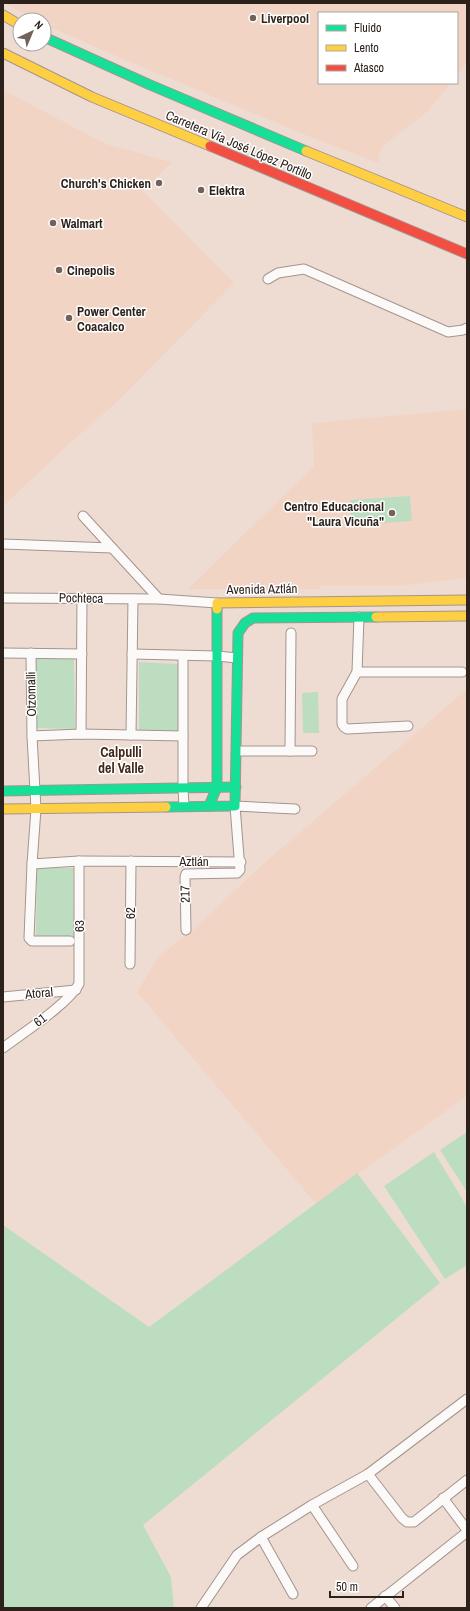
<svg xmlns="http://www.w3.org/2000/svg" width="470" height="1611" viewBox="0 0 470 1611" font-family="'Archivo Narrow',sans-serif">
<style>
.built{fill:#f2d4c5}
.green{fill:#bdddc0}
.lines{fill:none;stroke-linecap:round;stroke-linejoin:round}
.street-casing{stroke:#a3958e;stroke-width:11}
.fast-casing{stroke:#a3958e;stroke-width:11}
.slow-casing{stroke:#a3958e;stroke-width:11}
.jam-casing{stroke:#a3958e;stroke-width:11}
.street{stroke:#fcfaf8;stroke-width:9}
.fast{stroke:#16e098;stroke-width:9}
.slow{stroke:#ffcf43;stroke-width:9}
.jam{stroke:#f24e42;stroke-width:9}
.poi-dot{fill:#71625b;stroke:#fff;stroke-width:1.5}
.labels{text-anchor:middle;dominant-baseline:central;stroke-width:3;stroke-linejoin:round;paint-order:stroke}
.poi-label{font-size:13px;font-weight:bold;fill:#2d211b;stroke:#fff;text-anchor:start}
.street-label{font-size:13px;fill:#2d211b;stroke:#fff}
.neighbourhood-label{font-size:14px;font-weight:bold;fill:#41281a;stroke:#fff}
</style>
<rect width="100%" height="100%" fill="#eedcd3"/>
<g class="built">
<polygon points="4,3 467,3 467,63 457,75 457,13 319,13 319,83 451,83 427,112 384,145 378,155 381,164 310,137 116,56 45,25 44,20 36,20"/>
<polygon points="3,90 106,144 172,162 143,191 234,283 118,401 69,444 3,506"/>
<polygon points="467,409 467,578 399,586 321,586 320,589 188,589 314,466 312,423"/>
<polygon points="467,689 467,1096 316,1204 137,992 158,957 195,928 263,864"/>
</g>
<g class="green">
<polygon points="410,496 412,521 351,525 350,500"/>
<polygon points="36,659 74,659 75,729 37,728"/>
<polygon points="139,662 178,664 178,731 139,730"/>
<polygon points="318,692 319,733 303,733 302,693"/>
<polygon points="37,868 73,868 74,936 36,936"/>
<polygon points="467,1132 467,1192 440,1150"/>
<polygon points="434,1152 467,1207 467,1265 445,1279 384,1186"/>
<polygon points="357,1173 440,1283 143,1525 171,1577 174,1608 3,1608 3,1225 149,1327"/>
</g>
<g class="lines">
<g class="street-casing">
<g id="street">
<polyline points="268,279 278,273 304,269 448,332 463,330 467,328"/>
<polyline points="83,516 159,599"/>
<polyline points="3,544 112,548"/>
<polyline points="3,598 159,599 217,603"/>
<polyline points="359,617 357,672 342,699 342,724 344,727 347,729 408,726"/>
<polyline points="3,653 82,654"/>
<polyline points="31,653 32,736 36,809 32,864 29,938 32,941 70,941"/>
<polyline points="132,654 217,656 237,658"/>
<polyline points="183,656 183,788 184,806"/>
<polyline points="357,672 462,672"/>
<polyline points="81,734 82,598"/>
<polyline points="131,735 133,599"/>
<polyline points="32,736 81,734 183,736"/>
<polyline points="237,751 312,751"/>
<polyline points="290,751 291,633"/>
<polyline points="32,864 79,861 241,862"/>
<polyline points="186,930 185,877 186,874 237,873 240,870 235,806 295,809"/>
<polyline points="130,964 131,861"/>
<polyline points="3,997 76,990"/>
<path d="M3,1048C24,1032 67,1005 79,984V861"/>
<polyline points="368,1474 402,1518 407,1522 414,1522 467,1480"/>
<polyline points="443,1498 467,1530"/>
<polyline points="312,1505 353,1566"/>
<polyline points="261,1537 293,1594"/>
<polyline points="385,1596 395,1608"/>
<polyline points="201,1608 237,1555 261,1537 312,1505 368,1474 467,1399"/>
<polyline points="371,1608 467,1532"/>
</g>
</g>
<g class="fast-casing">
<g id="fast">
<polyline points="44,37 148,84 306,151"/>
<polyline points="3,791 236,787"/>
<polyline points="209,806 217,787 217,609"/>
<polyline points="166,807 235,806 238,633 245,623 253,618 376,617"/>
</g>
</g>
<g class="slow-casing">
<g id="slow">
<polyline points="3,15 20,25"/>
<polyline points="3,53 92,97 210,146"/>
<polyline points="306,151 467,217"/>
<polyline points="217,609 217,603 467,600"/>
<polyline points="376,617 467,616"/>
<polyline points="3,809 166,807"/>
</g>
</g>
<g class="jam-casing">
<polyline id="jam" points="210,146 467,254"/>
</g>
<use href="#street" class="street"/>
<use href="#fast" class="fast"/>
<use href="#slow" class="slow"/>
<use href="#jam" class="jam"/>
</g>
<g class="poi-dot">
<circle cx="253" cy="18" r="4"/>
<circle cx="159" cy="183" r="4"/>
<circle cx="201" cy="190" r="4"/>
<circle cx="53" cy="223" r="4"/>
<circle cx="59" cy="270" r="4"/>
<circle cx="69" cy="318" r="4"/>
<circle cx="392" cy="513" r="4"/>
</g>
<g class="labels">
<g class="poi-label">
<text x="261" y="18">Liverpool</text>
<text x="151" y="183" text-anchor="end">Church's Chicken</text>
<text x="209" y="190">Elektra</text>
<text x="61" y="223">Walmart</text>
<text x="67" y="270">Cinepolis</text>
<text x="77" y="311">Power Center<tspan x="77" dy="15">Coacalco</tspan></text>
<text x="384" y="506" text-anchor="end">Centro Educacional<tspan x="384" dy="15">"Laura Vicuña"</tspan></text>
</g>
<g class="street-label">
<text transform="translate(239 145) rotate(23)">Carretera Vía José López Portillo</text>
<text transform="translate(262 589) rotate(-1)">Avenida Aztlán</text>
<text transform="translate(81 598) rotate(1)">Pochteca</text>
<text transform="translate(31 694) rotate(-91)">Otzomalli</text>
<text x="194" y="861">Aztlán</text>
<text transform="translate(185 894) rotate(-91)">217</text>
<text transform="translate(130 913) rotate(-90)">62</text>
<text transform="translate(79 926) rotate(-90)">63</text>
<text transform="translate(39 993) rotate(-5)">Atoral</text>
<text transform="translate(40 1020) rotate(-37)">61</text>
</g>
<g class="neighbourhood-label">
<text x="121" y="752">Calpulli<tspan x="121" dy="16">del Valle</tspan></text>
</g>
</g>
<rect width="470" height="1611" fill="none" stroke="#2d211b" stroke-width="8"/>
<rect x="318" y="12" width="140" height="72" fill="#ffffff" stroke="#aba6a4"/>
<rect x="326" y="25" width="20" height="6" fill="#16e098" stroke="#aba6a4"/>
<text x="354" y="32" font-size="12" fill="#2d211b">Fluido</text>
<rect x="326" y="45" width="20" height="6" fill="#ffcf43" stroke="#aba6a4"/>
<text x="354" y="52" font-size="12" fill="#2d211b">Lento</text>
<rect x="326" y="65" width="20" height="6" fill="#f24e42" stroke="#aba6a4"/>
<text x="354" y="72" font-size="12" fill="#2d211b">Atasco</text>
<g transform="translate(32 32) rotate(44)"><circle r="19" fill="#ffffff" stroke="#aba6a4"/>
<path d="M0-3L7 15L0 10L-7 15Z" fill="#71625b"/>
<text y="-6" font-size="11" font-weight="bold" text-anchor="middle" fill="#2d211b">N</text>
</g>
<path d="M330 1591v6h73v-6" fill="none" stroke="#2d211b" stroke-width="2"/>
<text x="336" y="1591" font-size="12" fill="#2d211b" stroke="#ffffff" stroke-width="3" paint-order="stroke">50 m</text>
</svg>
